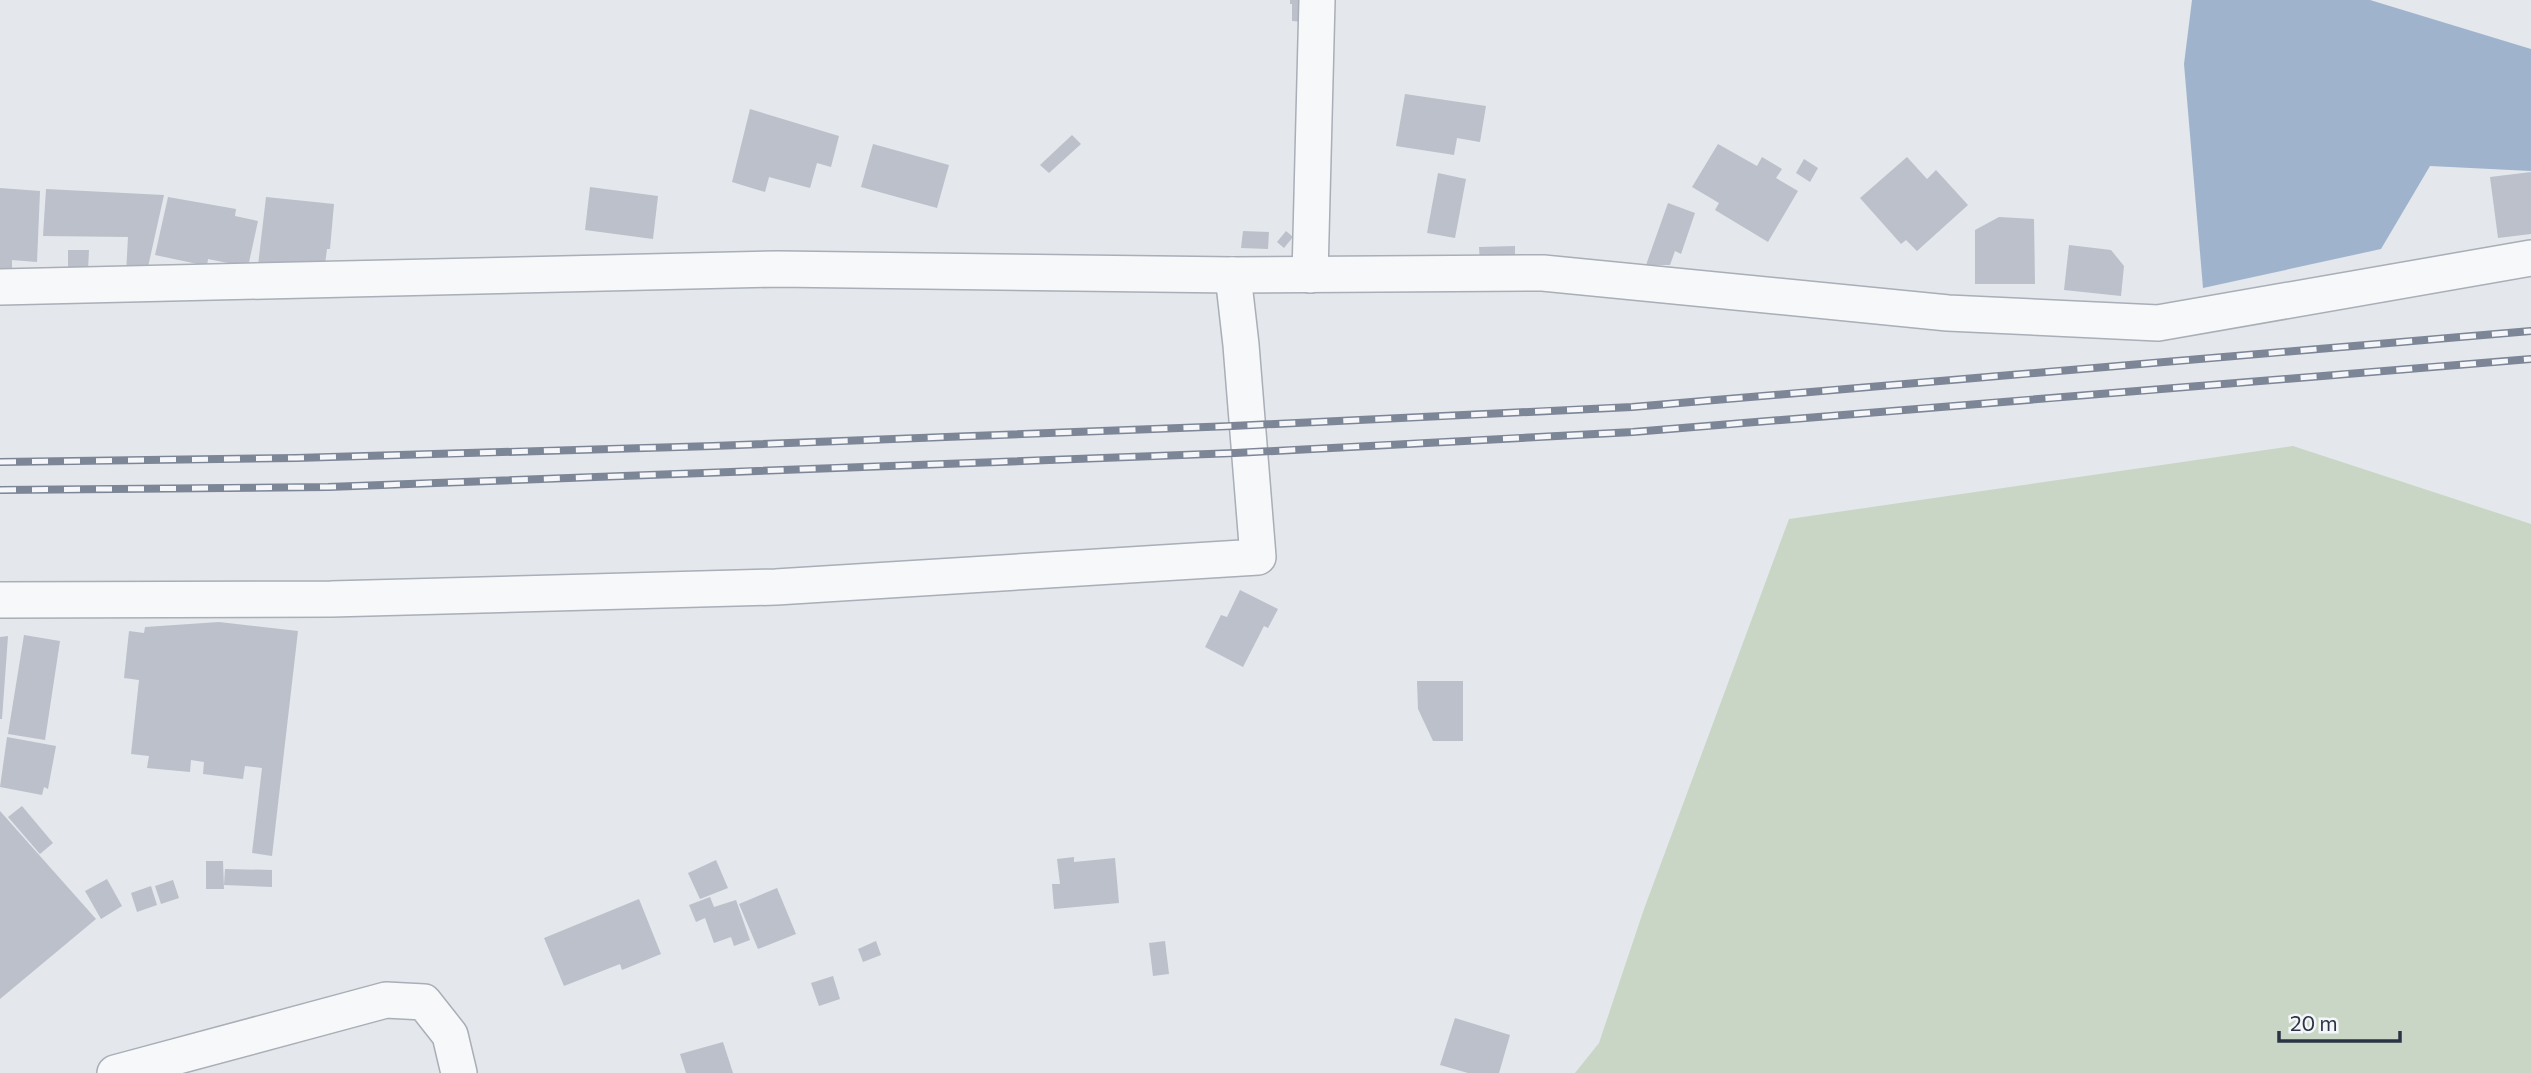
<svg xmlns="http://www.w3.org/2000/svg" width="2531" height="1073" viewBox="0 0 2531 1073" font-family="Commissioner,sans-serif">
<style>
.green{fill:#c9d6c5}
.water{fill:#9fb4cc}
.building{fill:#bbc0ca}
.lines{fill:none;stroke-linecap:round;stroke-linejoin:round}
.minor-casing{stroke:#a9aeb7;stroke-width:38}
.minor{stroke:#f7f8fa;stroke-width:35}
.rail-casing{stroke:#7d8696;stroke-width:8}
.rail{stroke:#f4f6f9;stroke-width:5;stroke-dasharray:16;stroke-linecap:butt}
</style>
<rect width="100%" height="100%" fill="#e4e7ec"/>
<polygon class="green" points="2293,446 2531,524 2531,1073 1575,1073 1599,1043 1644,909 1789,519"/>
<polygon class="water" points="2192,0 2370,0 2531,49 2531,171 2430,166 2381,249 2203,288 2184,64"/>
<g class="building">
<polygon points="1290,0 1302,0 1304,22 1292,21 1292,4 1290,4"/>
<polygon points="1405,94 1486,106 1480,142 1457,138 1454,155 1396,146"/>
<polygon points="750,109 839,136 831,167 817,163 810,188 769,177 765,192 732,182"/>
<polygon points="1072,135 1081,144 1049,173 1040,165"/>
<polygon points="873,144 949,165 937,208 861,187"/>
<polygon points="1718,144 1757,166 1762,157 1782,169 1776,178 1798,191 1768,242 1715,210 1719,203 1692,187"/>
<polygon points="1907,157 1927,179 1936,170 1968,205 1917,251 1906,240 1901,244 1860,198"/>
<polygon points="1804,159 1818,168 1810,182 1796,173"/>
<polygon points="2531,172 2531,234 2498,238 2490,177"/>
<polygon points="1438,173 1466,179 1455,238 1427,233"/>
<polygon points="590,187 658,196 653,239 585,230"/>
<polygon points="0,188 40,191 37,262 12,260 12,270 0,269"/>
<polygon points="46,189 164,195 146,276 126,274 128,237 43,236"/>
<polygon points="168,197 236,209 235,216 258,221 248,267 208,259 207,266 155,255"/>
<polygon points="266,197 334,204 330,249 327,249 324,272 257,274"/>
<polygon points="1668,203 1695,213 1681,254 1675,251 1670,265 1646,265"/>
<polygon points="1999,217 2034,219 2035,284 1975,284 1975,230"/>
<polygon points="1243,231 1269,232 1268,249 1241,248"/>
<polygon points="1286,231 1293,237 1284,248 1277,242"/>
<polygon points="2069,245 2111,250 2124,266 2121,296 2064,290"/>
<polygon points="1515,246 1515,261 1480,263 1479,247"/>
<polygon points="68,250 89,250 88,270 68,270"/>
<polygon points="1240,590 1278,609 1268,628 1264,626 1243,667 1205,647 1221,615 1227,617"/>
<polygon points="219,622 298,631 272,856 252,853 262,768 245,766 243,779 203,774 204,762 191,760 190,772 147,768 149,756 131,754 139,680 124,678 129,631 144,633 145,627"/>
<polygon points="24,635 60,641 45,740 8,734"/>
<polygon points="8,636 2,719 0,719 0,637"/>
<polygon points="1417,681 1463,681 1463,741 1433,741 1418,709"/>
<polygon points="7,737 56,746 48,789 44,787 42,795 0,787"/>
<polygon points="22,806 53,843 40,854 8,817"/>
<polygon points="0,811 96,919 0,999"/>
<polygon points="1074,857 1074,862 1115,858 1119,903 1054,909 1052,884 1060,884 1057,859"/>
<polygon points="716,860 728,888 700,899 688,873"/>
<polygon points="206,861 223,861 224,889 206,889"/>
<polygon points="225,869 272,870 272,887 224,885"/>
<polygon points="107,879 122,906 101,919 85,891"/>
<polygon points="173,880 179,898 161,904 155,886"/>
<polygon points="151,886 157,905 137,912 131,893"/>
<polygon points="777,888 796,934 758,949 739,904"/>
<polygon points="710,897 714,907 736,900 750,940 734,946 731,937 714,943 705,918 696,922 689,905"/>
<polygon points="639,899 661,954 622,970 620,964 564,986 544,938"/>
<polygon points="876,941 881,955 863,962 858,949"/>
<polygon points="1165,941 1169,974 1153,976 1149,943"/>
<polygon points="833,976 840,999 819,1006 811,983"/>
<polygon points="1455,1018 1510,1035 1499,1073 1468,1073 1440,1065"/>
<polygon points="723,1042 733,1073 686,1073 680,1054"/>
</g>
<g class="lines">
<g class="minor-casing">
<g id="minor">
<polyline points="1310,275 1317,0"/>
<polyline points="0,287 778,269 1233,275 1543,273 1948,313 2158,323 2531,258"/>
<polyline points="0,600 331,599 776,587 1258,557 1241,345 1233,275"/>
<polyline points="115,1073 386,1000 424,1002 450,1035 459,1073"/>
</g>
</g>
<use href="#minor" class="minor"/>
<g class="rail-casing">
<g id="rail">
<polyline points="0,462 296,458 713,446 1232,426 1632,407 2531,331"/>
<polyline points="0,490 328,487 1235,453 1633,432 2531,359"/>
</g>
</g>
<use href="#rail" class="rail"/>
</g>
<path d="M2279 1031v10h121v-10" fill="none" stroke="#2b3445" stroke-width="3.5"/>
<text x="2290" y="1031" font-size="21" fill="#2b3445" stroke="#f4f6f9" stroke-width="5" paint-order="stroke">20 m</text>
</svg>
